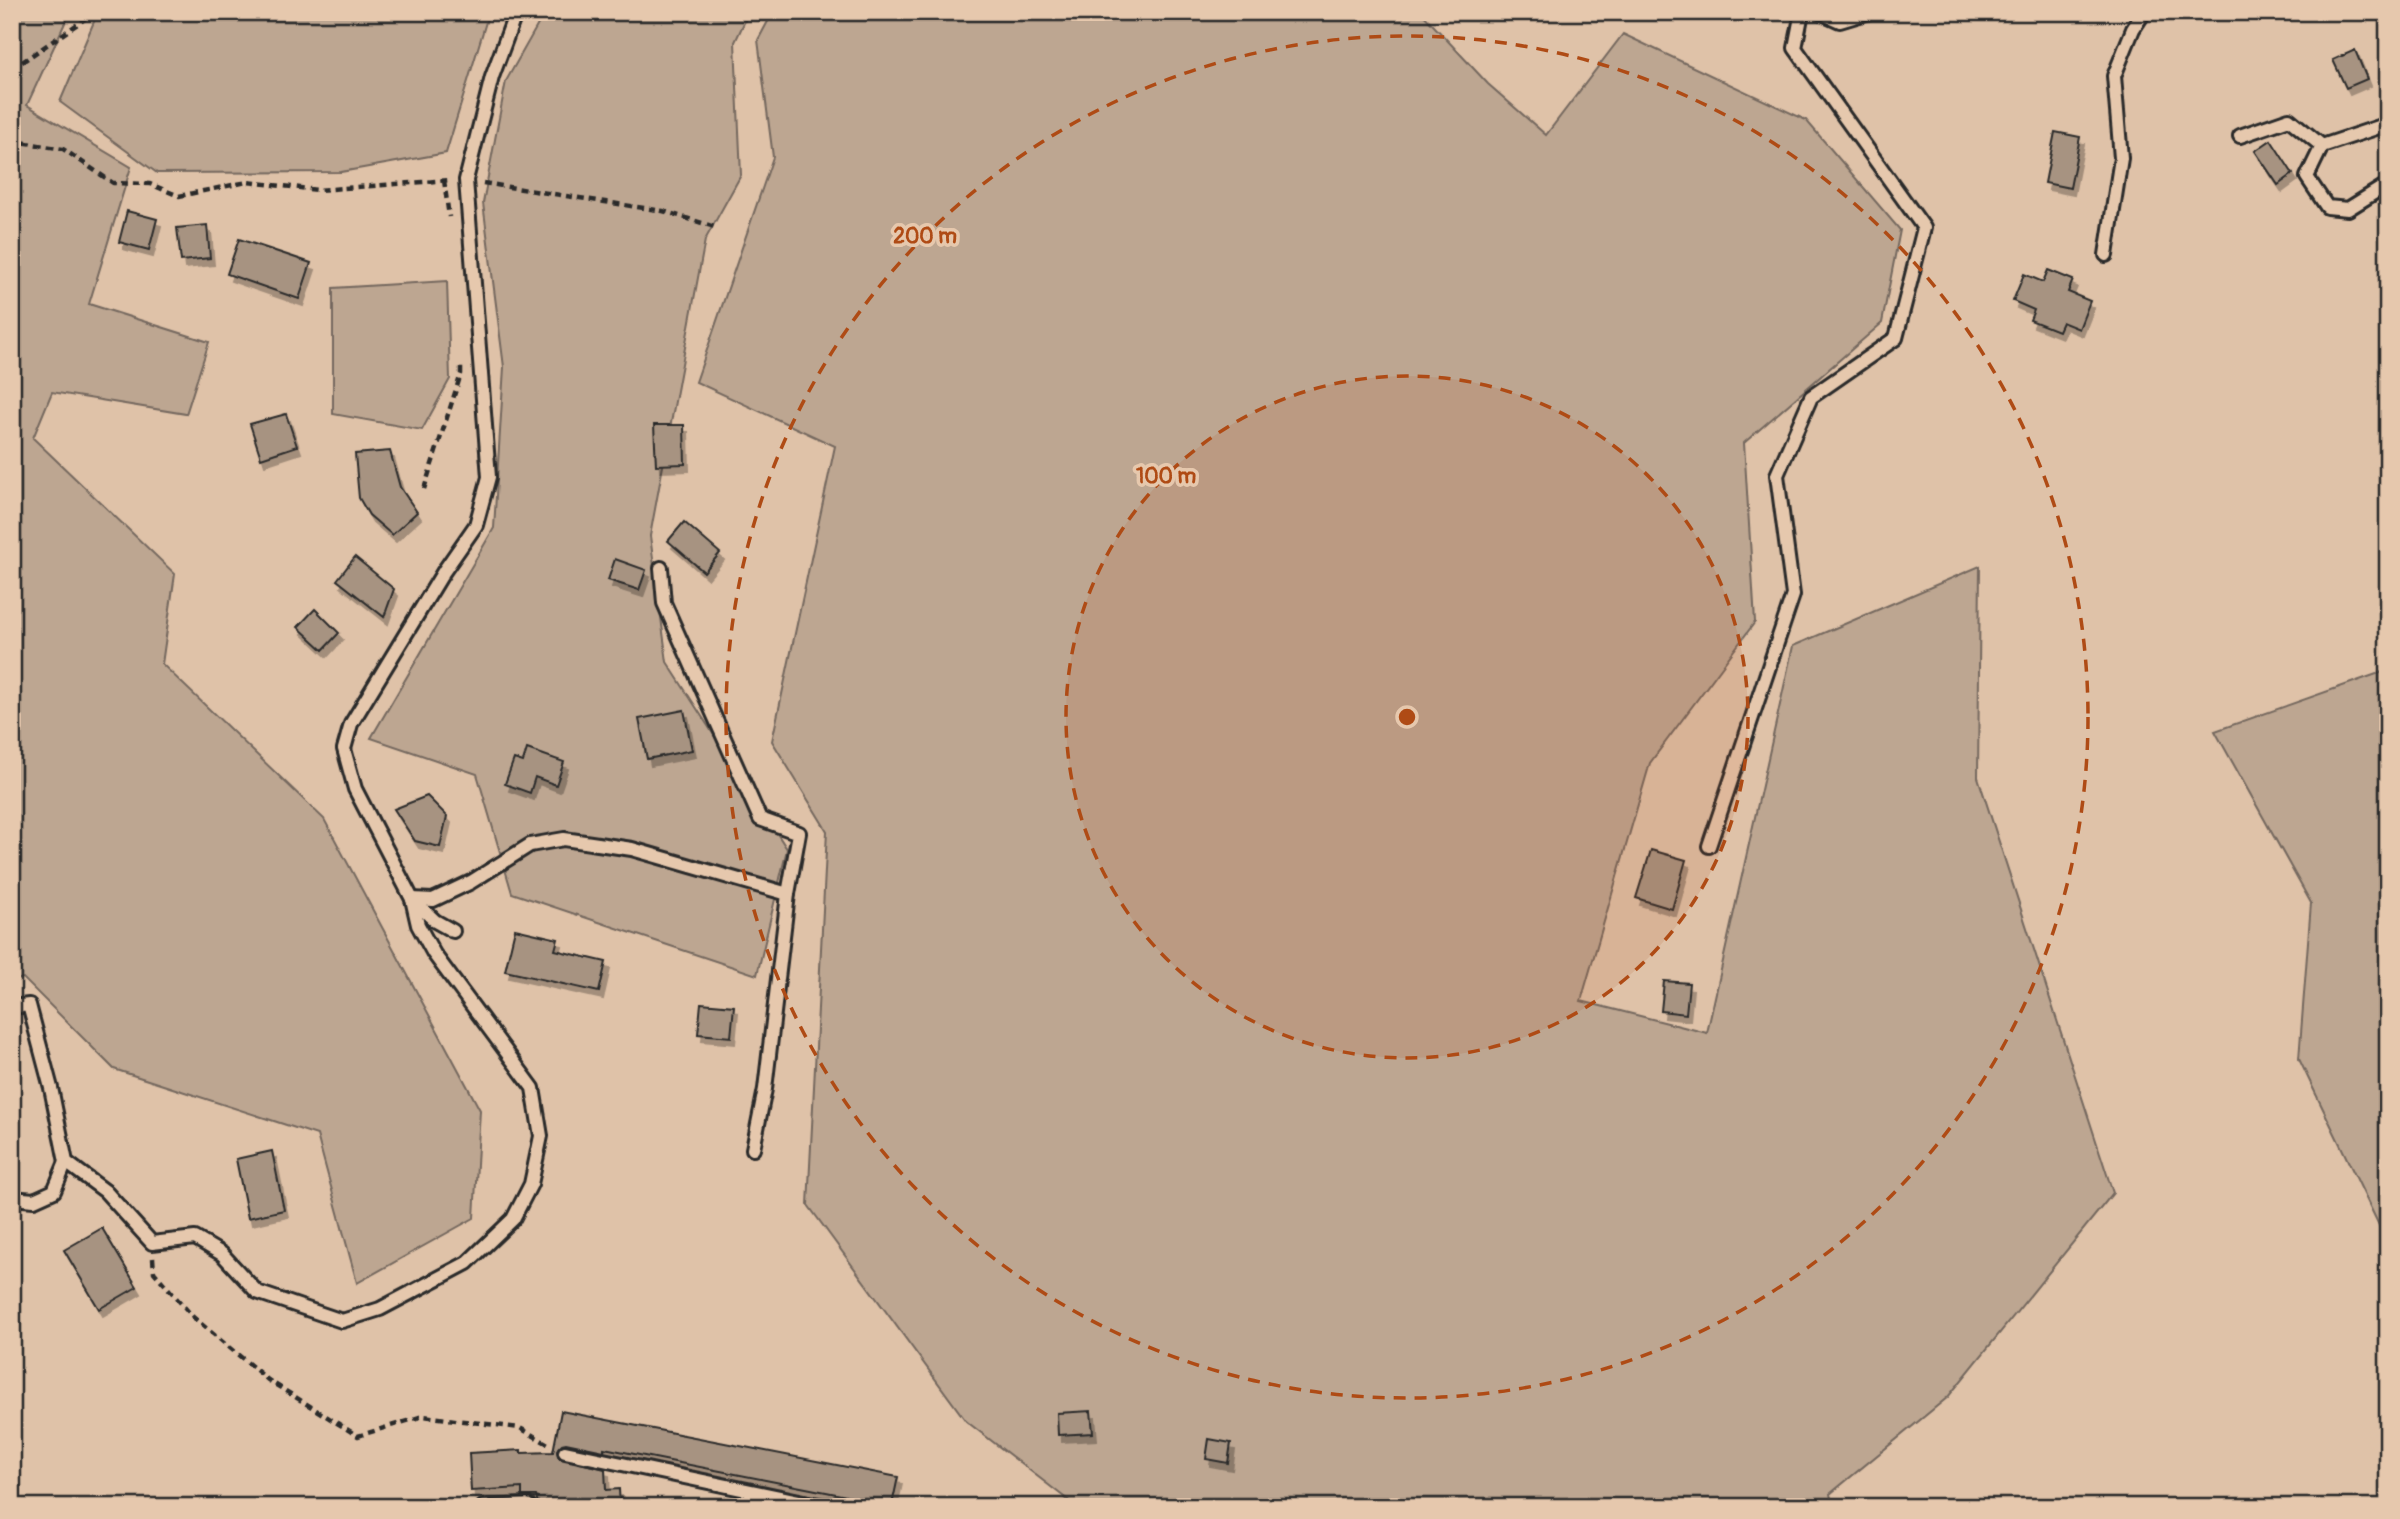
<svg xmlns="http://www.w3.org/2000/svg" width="2400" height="1519" viewBox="0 0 2400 1519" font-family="Pangolin,sans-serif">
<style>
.green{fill:#bda691;stroke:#74685e;stroke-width:2}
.building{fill:#a79381;stroke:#2b2b2b;stroke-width:2;filter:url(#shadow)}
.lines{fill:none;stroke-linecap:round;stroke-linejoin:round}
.lane-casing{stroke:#2b2b2b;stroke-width:18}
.path{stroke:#2b2b2b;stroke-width:4.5;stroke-dasharray:7 5;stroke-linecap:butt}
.lane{stroke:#e6c8ad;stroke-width:12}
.ring{fill:none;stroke:#af4b15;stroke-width:3.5;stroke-dasharray:12 9}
.centre{fill:#af4b15;stroke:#e6c8ad;stroke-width:3.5}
.ring-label{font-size:21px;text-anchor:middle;font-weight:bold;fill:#af4b15;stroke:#e6c8ad;stroke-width:7;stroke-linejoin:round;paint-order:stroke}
</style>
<defs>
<filter id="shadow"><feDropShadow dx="4" dy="7" stdDeviation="0" flood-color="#0004"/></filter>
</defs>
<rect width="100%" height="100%" fill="#dfc2a8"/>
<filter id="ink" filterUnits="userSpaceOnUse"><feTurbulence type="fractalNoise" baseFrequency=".0143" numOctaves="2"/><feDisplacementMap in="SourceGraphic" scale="14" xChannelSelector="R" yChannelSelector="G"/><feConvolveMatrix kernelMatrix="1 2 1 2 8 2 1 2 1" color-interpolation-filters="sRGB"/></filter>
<g filter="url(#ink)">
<g class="green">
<polygon points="12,12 70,12 27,105 131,167 89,304 209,342 186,414 52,392 33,438 175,574 162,664 324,819 480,1110 474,1218 357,1283 317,1135 114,1069 23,978 12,981"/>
<polygon points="98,12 489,12 446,153 341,172 157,173 60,102"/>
<polygon points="545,12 749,12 735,42 741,175 705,240 650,536 667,662 787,849 757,975 512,893 477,774 371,738 494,528 504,367 483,203 506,81"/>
<polygon points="773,12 1421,12 1488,84 1546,135 1623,34 1806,120 1900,230 1882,323 1744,443 1755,622 1650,763 1581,1001 1707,1033 1793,646 1980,566 1978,777 2113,1193 1948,1397 1830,1494 1833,1507 1077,1507 966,1421 808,1205 827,831 772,741 835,446 696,382 773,157 758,40"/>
<polygon points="447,281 450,379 422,430 333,414 333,288"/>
<polygon points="2388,670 2388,1244 2299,1059 2311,903 2215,731"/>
</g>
<g class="building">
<polygon points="2355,50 2367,79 2346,88 2333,60"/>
<polygon points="2055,132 2080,137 2070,188 2045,183"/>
<polygon points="2271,140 2293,174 2278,185 2255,151"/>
<polygon points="127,211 157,219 149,250 119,242"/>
<polygon points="207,225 210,258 181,261 177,228"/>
<polygon points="239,239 311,263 299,299 227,274"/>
<polygon points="2048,270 2073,280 2068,292 2090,301 2079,329 2062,322 2058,331 2030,320 2034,310 2013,301 2024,274 2043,282"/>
<polygon points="286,414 297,446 261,458 250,424"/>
<polygon points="654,425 684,425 685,464 656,465"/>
<polygon points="390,451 400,487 417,512 392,535 369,515 359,498 355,454"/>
<polygon points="684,522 720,553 704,572 668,541"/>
<polygon points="355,557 394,589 384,617 337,580"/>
<polygon points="615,559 646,570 639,590 608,580"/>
<polygon points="315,609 339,633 323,650 298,627"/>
<polygon points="684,710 692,750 647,759 639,719"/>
<polygon points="527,749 564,762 556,785 535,777 530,793 505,784 514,759 523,762"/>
<polygon points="427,796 447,816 440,847 415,841 394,809"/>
<polygon points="1651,850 1686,860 1672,909 1636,898"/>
<polygon points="515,929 558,939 555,950 606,962 599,992 505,971"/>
<polygon points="1664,981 1689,983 1686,1014 1661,1011"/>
<polygon points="701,1003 734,1006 731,1037 698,1034"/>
<polygon points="272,1151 284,1210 248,1218 236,1159"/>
<polygon points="102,1228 137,1287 99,1309 64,1250"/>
<polygon points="561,1411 898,1477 892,1505 604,1448 604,1451 566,1443 562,1444 557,1450 559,1458 605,1469 606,1490 619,1489 620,1507 539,1506 536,1496 522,1496 522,1488 471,1491 469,1453 521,1450 521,1453 553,1452"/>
<polygon points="1091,1411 1093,1433 1058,1435 1057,1413"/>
<polygon points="1209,1439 1231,1443 1228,1463 1206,1459"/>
</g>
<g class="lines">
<g class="lane-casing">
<g id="lane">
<polyline points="1820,12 1840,21 1870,12"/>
<polyline points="2388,124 2322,146 2307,177 2327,207 2348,209 2388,184"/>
<polyline points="2240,136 2289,119 2322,146"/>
<polyline points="2106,255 2121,158 2114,76 2133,29 2144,12"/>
<polyline points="1709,846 1793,595 1777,475 1811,397 1896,338 1924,228 1795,48 1802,12"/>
<polyline points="412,899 433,900 471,882 530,845 564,839 632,849 788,894 799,833 760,819 664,603 661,568"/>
<polyline points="412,899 435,921 453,931"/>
<polyline points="12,1007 29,1005 51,1088 66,1162 105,1191 152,1243 195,1238 222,1254 257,1292 342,1321 380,1309 467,1263 513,1219 531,1184 541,1136 533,1088 434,954 418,925 412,899 355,789 344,749 351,724 444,571 476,525 489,477 466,180 492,77 516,12"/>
<polyline points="753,1149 765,1089 788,894"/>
<polyline points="12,1198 34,1200 54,1191 66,1162"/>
<polyline points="565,1452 828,1507"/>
<polyline points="483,1507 527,1505 530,1507"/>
</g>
</g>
<g class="path">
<polyline points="12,69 95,12"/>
<polyline points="12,143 21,142 63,149 113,183 150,184 179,196 247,182 318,190 450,180"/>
<polyline points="444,180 449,217"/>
<polyline points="483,183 663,211 715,227"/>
<polyline points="424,489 461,374 461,365"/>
<polyline points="153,1258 154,1272 193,1317 268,1380 358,1436 423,1416 520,1428 550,1445"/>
</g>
<use href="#lane" class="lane"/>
</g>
</g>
<circle cx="1407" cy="717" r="341" fill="#af4b15" fill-opacity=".12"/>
<g class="ring">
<circle cx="1407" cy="717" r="341"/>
<circle cx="1407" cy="717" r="681"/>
</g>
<circle cx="1407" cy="717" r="10" class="centre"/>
<g class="ring-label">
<text x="925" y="243">200 m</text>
<text x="1166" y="483">100 m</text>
</g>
<rect width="2400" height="1519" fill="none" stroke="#e6c8ad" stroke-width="42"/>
<rect x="21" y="21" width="2358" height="1477" fill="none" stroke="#2b2b2b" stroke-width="2.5" filter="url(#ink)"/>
</svg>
